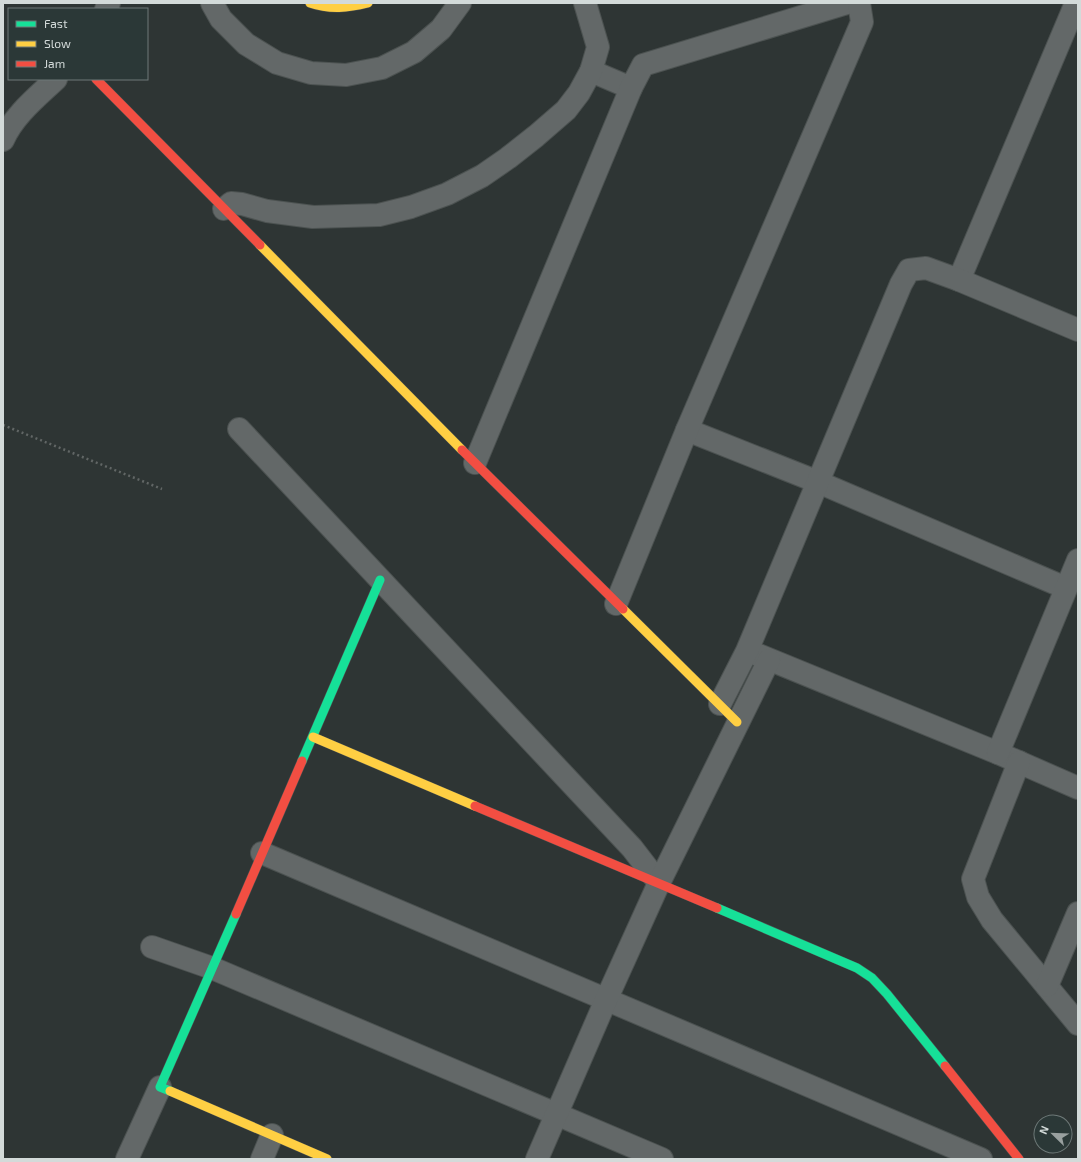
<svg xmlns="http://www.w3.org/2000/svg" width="1081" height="1162" viewBox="0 0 1081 1162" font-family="'Exo 2',sans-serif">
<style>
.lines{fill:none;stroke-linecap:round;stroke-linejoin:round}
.street-casing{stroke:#4c5251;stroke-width:24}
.fast-casing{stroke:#4c5251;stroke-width:10}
.slow-casing{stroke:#4c5251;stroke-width:10}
.jam-casing{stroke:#4c5251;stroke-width:10}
.path{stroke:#616665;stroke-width:2.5;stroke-dasharray:2 3;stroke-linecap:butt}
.street{stroke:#636868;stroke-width:22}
.fast{stroke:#16e098;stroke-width:9}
.slow{stroke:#ffcf43;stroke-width:9}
.jam{stroke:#f24e42;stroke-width:9}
</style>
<rect width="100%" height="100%" fill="#2e3534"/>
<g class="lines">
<g class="street-casing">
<g id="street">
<polyline points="212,3 221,19 246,44 277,63 311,73 346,75 382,68 414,52 441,29 460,3"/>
<polyline points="106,9 109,3"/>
<polyline points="591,71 631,88"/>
<path d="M3,140C14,115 37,97 56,79"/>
<polyline points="224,209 231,203 242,204 267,211 313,217 379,215 411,207 447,194 482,176 508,158 536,136 566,110 579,93 591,71 598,47 585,3"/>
<polyline points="959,280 1076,3"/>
<polyline points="239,429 632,848 659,883"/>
<polyline points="687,430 818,482 1066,588"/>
<polyline points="475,463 631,88 643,65 847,3"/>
<polyline points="616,604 687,430 862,22 859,3"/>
<polyline points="756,654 998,753 1078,788"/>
<polyline points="720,704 747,651 901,284 909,270 926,268 959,280 1078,330"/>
<polyline points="998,753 1078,560"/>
<polyline points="1019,762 973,879 978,897 992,920 1078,1024"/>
<polyline points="262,853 981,1159"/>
<polyline points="152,947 212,968 662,1159"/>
<polyline points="1047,986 1078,913"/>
<polyline points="127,1159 160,1087"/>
<polyline points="262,1159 272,1135"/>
<polyline points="537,1159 606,1000 659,883 769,660"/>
</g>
</g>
<g class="fast-casing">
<g id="fast">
<polyline points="302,761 380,580"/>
<polyline points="717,908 857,968 872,978 887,994 945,1066"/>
<polyline points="170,1091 160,1087 236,914"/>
</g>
</g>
<g class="slow-casing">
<g id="slow">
<path d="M310,3C330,10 348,8 368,3"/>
<polyline points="260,245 462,450"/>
<polyline points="623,609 737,722"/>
<polyline points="313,737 475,806"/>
<polyline points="170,1091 327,1159"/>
</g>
</g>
<g class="jam-casing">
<g id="jam">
<polyline points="96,79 260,245"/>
<polyline points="462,450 623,609"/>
<polyline points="475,806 717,908"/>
<polyline points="236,914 302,761"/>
<polyline points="945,1066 1019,1159"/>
</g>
</g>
<polyline class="path" points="3,425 162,489"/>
<use href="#street" class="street"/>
<use href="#fast" class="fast"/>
<use href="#slow" class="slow"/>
<use href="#jam" class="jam"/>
</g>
<rect width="1081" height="1162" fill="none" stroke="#d3dad9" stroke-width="8"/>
<rect x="8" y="8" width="140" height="72" fill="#2b3837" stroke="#6e7978"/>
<rect x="16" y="21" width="20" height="6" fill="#16e098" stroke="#6e7978"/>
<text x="44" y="28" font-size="12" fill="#d3dad9">Fast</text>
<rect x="16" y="41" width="20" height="6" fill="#ffcf43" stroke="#6e7978"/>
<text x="44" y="48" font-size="12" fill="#d3dad9">Slow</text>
<rect x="16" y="61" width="20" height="6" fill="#f24e42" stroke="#6e7978"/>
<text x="44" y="68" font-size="12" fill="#d3dad9">Jam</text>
<g transform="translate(1053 1134) rotate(293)"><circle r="19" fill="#2b3837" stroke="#6e7978"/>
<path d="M0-3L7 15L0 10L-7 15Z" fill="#99a09f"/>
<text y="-6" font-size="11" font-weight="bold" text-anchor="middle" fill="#d3dad9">N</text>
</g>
</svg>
